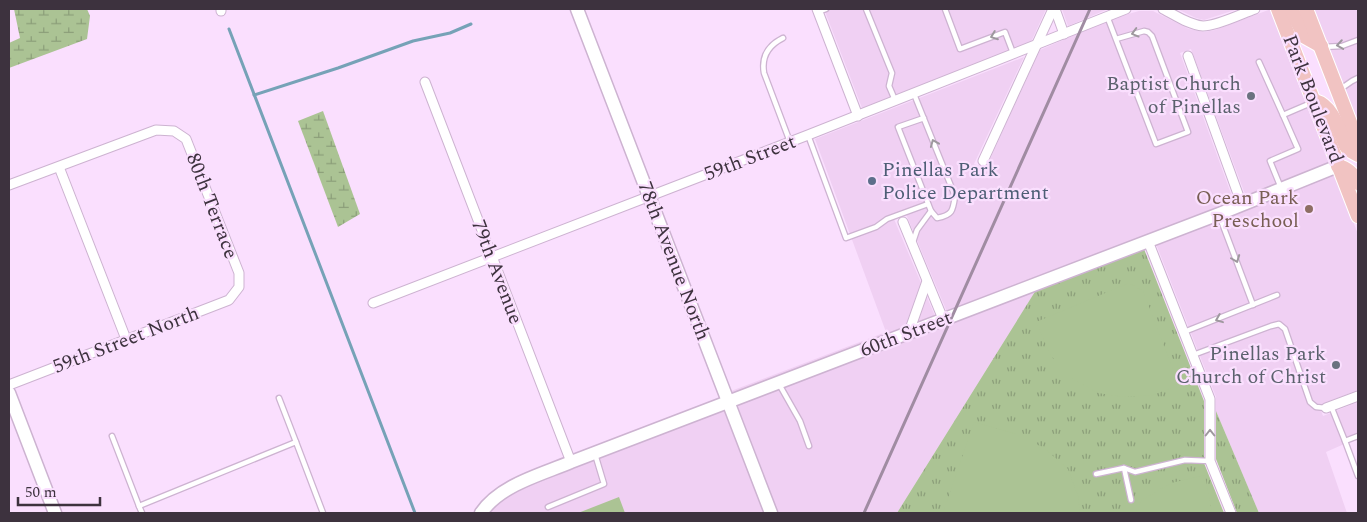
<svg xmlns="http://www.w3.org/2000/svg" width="1367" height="522" viewBox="0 0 1367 522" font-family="Spectral,serif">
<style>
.built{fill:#f0d0f3}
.wetland{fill:url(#wetland-marsh)}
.park{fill:url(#park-tufts)}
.pitch{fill:#abc394}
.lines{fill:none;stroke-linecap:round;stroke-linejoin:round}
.stream{stroke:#76a2b7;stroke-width:3}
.lane-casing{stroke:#cdb3d1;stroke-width:7}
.street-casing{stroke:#cdb3d1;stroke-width:11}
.secondary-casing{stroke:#cdb3d1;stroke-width:15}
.primary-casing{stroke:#fff;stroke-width:16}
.lane{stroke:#fff;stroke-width:4.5}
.street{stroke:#fff;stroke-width:9}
.secondary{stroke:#fff;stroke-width:12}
.primary{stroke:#f1c3c2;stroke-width:14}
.rail{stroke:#a08ca2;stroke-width:3}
.oneway{stroke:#9e989e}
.worship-dot{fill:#6b7280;stroke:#fadffe;stroke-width:2}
.service-dot{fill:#5c6f8a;stroke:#fadffe;stroke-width:2}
.education-dot{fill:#8d6e63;stroke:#fadffe;stroke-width:2}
.labels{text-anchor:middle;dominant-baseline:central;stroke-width:4.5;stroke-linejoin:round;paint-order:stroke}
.worship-label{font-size:20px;fill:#5b616d;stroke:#fadffe;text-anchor:end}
.street-label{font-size:20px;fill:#3d323e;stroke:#fadffe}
.service-label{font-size:20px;fill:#4e5e75;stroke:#fadffe;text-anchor:start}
.education-label{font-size:20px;fill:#785e54;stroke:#fadffe;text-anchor:end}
</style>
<defs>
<pattern id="wetland-marsh" width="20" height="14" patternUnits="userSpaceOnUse" patternTransform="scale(1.25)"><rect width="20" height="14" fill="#abc394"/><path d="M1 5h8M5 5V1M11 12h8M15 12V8" fill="none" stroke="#8c9f7a"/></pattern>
<pattern id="park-tufts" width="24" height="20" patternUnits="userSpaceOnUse" patternTransform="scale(1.25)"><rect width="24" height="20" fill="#abc394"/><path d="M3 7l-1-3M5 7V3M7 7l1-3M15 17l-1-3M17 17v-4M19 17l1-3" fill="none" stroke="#8c9f7a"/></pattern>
</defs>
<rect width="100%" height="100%" fill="#fadffe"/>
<g class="built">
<polygon points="824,9 1046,9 1031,42 862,108"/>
<polygon points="1062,9 1108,9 1068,26"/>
<polygon points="1177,9 1238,9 1204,20 1196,18"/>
<polygon points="1271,9 1330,163 1246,197 1191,49 1180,53 1234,202 947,312 906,214 894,219 935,316 732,394 731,391 886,332 815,139 1024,57 974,164 986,168 1040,50 1114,18 1139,11 1153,11 1189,29 1204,32 1215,30"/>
<polygon points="1314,9 1358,9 1358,124 1328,46 1329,44 1327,43"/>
<polygon points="1334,173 1358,234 1358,390 1319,405 1323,416 1358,402 1358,438 1326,452 1347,513 1259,513 1216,411 1216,397 1156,244"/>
<polygon points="1036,290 897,513 778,513 736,405"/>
<polygon points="724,410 764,513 488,513 502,500 518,490"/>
</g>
<g class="wetland">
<polygon points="14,9 87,9 90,16 87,39 9,68 9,43 20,38"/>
<polygon points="323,111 360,214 338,227 298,121"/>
</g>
<g class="park">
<polygon points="1144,249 1204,401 1204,463 1224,513 897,513 1036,290"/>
<polygon points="1216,411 1259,513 1237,513 1216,459"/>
</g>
<g class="pitch">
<polygon points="1129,283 1143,291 1179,385 1153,395 1124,397 1098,393 1073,379 1051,356 1036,322"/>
<polygon points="974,422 1016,434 1044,448 1068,469 1078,496 1080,513 943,513"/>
<polygon points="1205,475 1212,513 1135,513 1142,500 1171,483"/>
<polygon points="619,497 625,513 578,513"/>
</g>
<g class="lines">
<g class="stream">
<polyline points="229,29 415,513"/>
<polyline points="254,95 338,68 413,41 450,33 471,24"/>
</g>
<g class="lane-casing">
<g id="lane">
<polyline points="866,9 892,73 889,86 895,100"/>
<polyline points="945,9 960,49 1005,32 1013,53"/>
<polyline points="818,12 826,9"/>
<polyline points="1107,16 1156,144 1188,132 1152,36 1148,32 1144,31 1116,39"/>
<path d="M783,38C769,45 761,56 764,73L790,142"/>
<polyline points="1323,47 1342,46 1358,40"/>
<polyline points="1259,62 1283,115"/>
<polyline points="1339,90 1352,81 1358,78"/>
<path d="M914,94L955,196C953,210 953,215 937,218L931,211L898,127L924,118"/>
<polyline points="808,135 846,238 876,227 887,219 928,204"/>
<polyline points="1281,188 1270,161 1298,149 1283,115 1311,103"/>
<polyline points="1219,215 1253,305"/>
<polyline points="913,242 917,230 931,211"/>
<polyline points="1184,332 1277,295"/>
<polyline points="1193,355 1271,326 1279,324 1285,329 1310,402 1316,407 1326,408"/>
<polyline points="779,384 800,421 809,446"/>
<polyline points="279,398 296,442"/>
<polyline points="1331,406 1345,441 1358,436"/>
<polyline points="112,436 139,506"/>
<polyline points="1345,441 1358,476"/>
<polyline points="1124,468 1131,500"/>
<polyline points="1096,474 1124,468 1135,472 1185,460 1210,461"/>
<polyline points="548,507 604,484 595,454"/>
<polyline points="142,513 139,506 296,442 323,513"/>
</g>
</g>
<g class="street-casing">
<g id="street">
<polyline points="221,9 221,11"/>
<polyline points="817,9 858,116"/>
<polyline points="1055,9 1064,34"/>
<path d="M1163,9C1175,15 1189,25 1203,26C1217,26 1241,14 1255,9"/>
<polyline points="1188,56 1242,205"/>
<polyline points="425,82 571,462"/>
<polyline points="983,161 1053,9"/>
<polyline points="59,167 126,339"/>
<polyline points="9,185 156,130 174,131 186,139 239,273 239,287 229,300 9,385"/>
<polyline points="903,222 943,319"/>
<polyline points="1148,241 1210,399 1210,461 1231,513"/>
<polyline points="373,303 808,135 1126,9"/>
<polyline points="909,332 927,281"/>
<polyline points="1326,408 1358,396"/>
</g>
</g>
<g class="secondary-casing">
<g id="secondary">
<polyline points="577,9 771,513"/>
<polyline points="9,393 55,513"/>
<path d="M481,513C500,485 540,475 571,462L1219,214L1338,166"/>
</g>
</g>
<g class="primary-casing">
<g id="primary">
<polyline points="1278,9 1358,216"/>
<polyline points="1291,9 1305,37 1321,46"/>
<polyline points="1306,9 1358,143"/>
<path d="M1315,101C1333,106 1339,131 1346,146L1349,150L1358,155"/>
<path d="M1338,166C1348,168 1354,175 1358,183"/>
</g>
</g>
<use href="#lane" class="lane"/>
<use href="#street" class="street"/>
<use href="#secondary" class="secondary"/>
<use href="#primary" class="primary"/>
<polyline class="rail" points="864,513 1090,9"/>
</g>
<defs><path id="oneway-chevron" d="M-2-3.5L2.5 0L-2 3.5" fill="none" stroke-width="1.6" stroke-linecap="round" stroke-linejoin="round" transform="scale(1.25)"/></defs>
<g class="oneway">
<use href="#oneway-chevron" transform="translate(1135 33) rotate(165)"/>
<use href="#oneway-chevron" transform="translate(994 36) rotate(159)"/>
<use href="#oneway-chevron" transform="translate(1340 45) rotate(171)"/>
<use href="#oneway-chevron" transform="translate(934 143) rotate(-112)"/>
<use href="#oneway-chevron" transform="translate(1236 259) rotate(69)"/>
<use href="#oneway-chevron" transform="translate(1219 319) rotate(158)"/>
<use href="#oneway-chevron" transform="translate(1210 433) rotate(-90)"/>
</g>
<g class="worship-dot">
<circle cx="1251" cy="96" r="5"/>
<circle cx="1336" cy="365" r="5"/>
</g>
<circle class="service-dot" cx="872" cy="181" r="5"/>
<circle class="education-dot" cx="1309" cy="209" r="5"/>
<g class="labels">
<g class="worship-label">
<text x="1241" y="84">Baptist Church<tspan x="1241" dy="23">of Pinellas</tspan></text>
<text x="1326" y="354">Pinellas Park<tspan x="1326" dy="23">Church of Christ</tspan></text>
</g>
<g class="street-label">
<text transform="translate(1313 99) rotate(69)">Park Boulevard</text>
<text transform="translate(750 158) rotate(-21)">59th Street</text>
<text transform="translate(212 206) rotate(69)">80th Terrace</text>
<text transform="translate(674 261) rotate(69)">78th Avenue North</text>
<text transform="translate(497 272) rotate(69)">79th Avenue</text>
<text transform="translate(906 334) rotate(-21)">60th Street</text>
<text transform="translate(126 340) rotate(-21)">59th Street North</text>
</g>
<g class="service-label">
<text x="882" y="170">Pinellas Park<tspan x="882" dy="23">Police Department</tspan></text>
</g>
<g class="education-label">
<text x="1299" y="198">Ocean Park<tspan x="1299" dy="23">Preschool</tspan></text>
</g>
</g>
<rect width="1367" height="522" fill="none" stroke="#3d323e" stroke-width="20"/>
<path d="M18 497v8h82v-8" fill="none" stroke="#3d323e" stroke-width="2.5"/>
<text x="25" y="497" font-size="15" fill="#3d323e" stroke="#fadffe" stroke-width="4" paint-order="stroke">50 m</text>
</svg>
